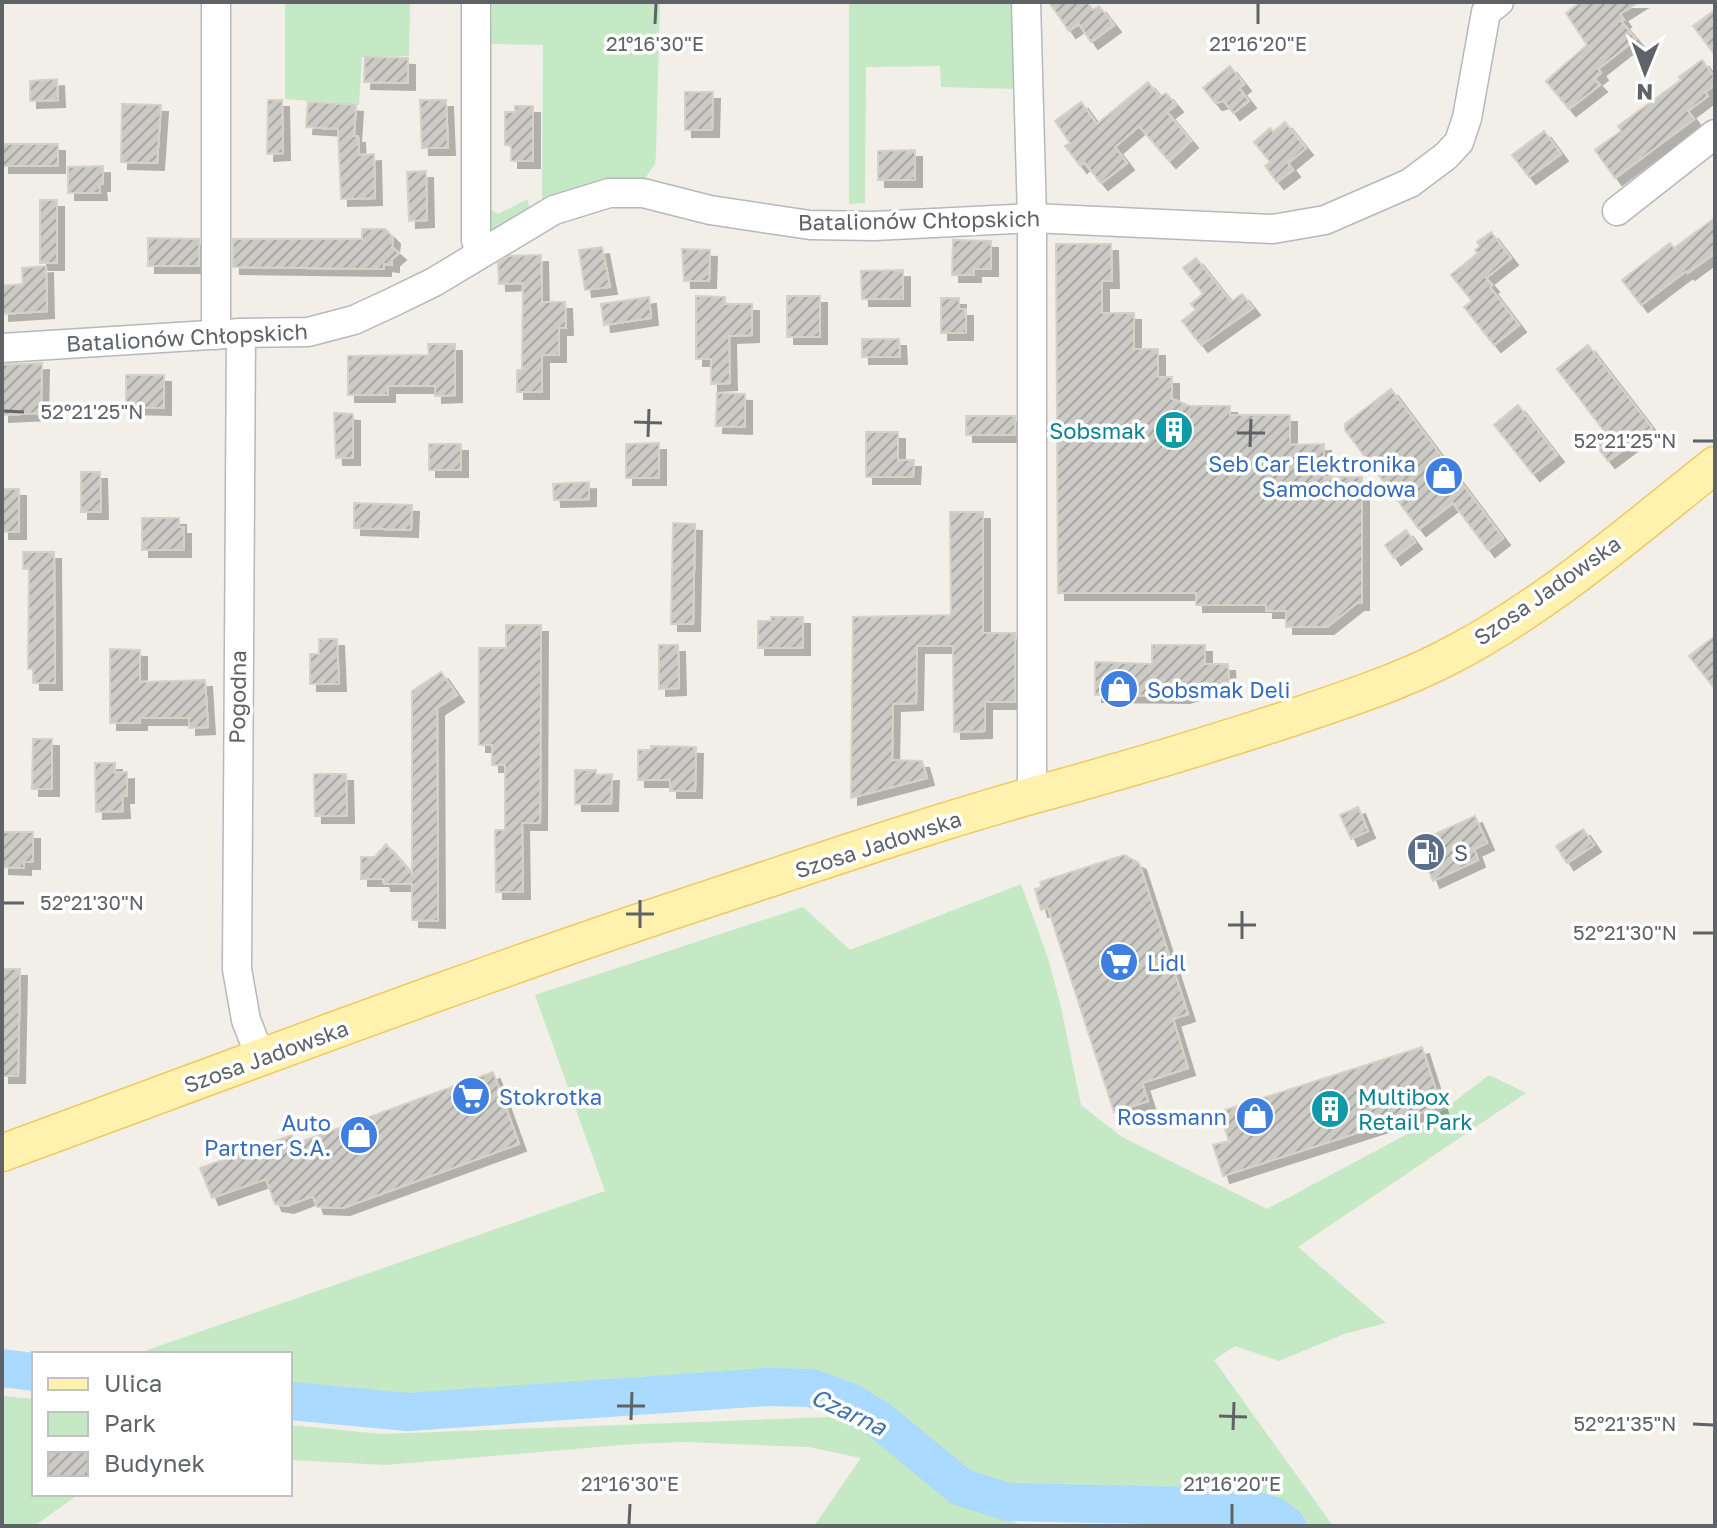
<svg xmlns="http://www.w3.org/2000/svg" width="1717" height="1528" viewBox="0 0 1717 1528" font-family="'Golos Text',sans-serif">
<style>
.green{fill:#c5e8c5}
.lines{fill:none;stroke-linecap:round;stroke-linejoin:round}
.river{stroke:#aadaff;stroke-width:38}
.building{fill:url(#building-hatch);stroke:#d6d1c6;stroke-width:2;filter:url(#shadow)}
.minor-casing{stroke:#b5b8bc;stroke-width:31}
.major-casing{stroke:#f2c960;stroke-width:39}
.minor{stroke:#fff;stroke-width:28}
.major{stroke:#fff2af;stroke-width:36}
.ticks{fill:none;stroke:#5f6368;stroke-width:3}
.labels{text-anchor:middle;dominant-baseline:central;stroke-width:7;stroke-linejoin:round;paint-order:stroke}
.street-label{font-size:22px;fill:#5f6368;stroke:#fff}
.culture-label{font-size:22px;fill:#0d838f;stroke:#fff;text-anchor:end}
.shop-label{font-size:22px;fill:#366cbe;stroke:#fff;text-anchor:end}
.service-label{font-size:22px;fill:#4e5e75;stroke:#fff;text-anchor:start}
.water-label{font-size:24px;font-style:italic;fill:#4174aa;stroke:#fff}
.ticks-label{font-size:20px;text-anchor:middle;fill:#5f6368;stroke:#fff;stroke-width:7;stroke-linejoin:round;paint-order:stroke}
</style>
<defs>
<pattern id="building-hatch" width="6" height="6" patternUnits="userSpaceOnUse" patternTransform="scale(2)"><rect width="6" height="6" fill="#cccac5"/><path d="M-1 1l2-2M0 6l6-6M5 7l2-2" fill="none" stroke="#a9a8a4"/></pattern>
<filter id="shadow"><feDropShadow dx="7" dy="7" stdDeviation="0" flood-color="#0004"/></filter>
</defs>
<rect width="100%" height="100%" fill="#f1efe8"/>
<g class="green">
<polygon points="285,2 410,2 409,56 362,57 359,105 285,99"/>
<polygon points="492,2 660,2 656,152 655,164 643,181 542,203 543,45 491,44"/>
<polygon points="849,2 1012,2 1022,89 941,87 940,66 866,67 865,203 849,204"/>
<polygon points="528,199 529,209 491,232 487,230 489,208 498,214"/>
<polygon points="1021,884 1048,958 1061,1007 1081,1105 1122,1137 1267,1209 1424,1125 1489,1075 1526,1093 1298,1247 1386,1323 1344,1334 1279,1361 1235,1346 1214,1360 1333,1526 1301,1526 1280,1508 1252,1496 1009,1490 973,1478 896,1413 858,1393 815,1379 769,1376 408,1401 290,1390 290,1354 136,1354 605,1191 535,995 803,907 850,950"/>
<polygon points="2,1396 34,1399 34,1494 79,1494 34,1526 2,1526"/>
<polygon points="829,1417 878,1435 974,1507 1019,1524 1097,1526 814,1526 861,1458 809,1447 683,1442 633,1444 386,1465 290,1460 290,1425 382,1434"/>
</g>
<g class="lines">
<g class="river">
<polyline points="2,1368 34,1372"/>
<polyline points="290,1401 408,1412 768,1387 811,1388 850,1402 878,1419 961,1487 1008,1502 1243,1507 1274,1516 1287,1526"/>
</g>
</g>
<g class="building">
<polygon points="1049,2 1087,2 1093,10 1099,6 1114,25 1091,42 1079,24 1069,31"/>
<polygon points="1581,2 1639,2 1620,14 1624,20 1621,21 1636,39 1598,69 1601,73 1594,79 1600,85 1569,109 1546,81 1587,45 1566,13"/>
<polygon points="1715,10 1715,55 1693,26"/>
<polygon points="365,57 408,58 408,83 364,82"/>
<polygon points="1702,60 1715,78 1715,85 1705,92 1708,96 1688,111 1694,119 1615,178 1595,150 1621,131 1618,126 1681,80 1679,77"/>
<polygon points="1230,66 1244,84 1239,88 1249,101 1233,113 1224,101 1215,103 1203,88"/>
<polygon points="57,79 58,100 30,101 30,81"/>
<polygon points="1148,82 1160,97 1166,93 1176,105 1167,112 1191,141 1169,161 1139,126 1115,147 1127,163 1101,183 1084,162 1080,166 1065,146 1070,143 1055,121 1081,102 1097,124"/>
<polygon points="685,92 713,92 712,130 685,130"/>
<polygon points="268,100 282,100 283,153 267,154"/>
<polygon points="420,100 446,100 448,148 422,148"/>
<polygon points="308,102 356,105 354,136 358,136 359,155 374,154 375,198 341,199 338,129 306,127"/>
<polygon points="122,104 161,105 157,163 121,162"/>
<polygon points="515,106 533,106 533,161 511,161 511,146 505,145 505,112 515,112"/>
<polygon points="1285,122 1306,148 1288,163 1293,170 1277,182 1265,166 1270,162 1254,142 1270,128 1273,132"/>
<polygon points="1544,131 1561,154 1529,177 1512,155"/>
<rect x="2" y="144" width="56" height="22"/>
<polygon points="915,150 915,180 878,180 878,151"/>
<polygon points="103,166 103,184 99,184 100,193 68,193 68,167"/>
<polygon points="426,171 427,220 409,221 407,172"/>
<rect x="40" y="200" width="17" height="63"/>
<polygon points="1715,218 1715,253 1688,273 1686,271 1641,305 1622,280 1670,243 1674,248"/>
<polygon points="362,229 385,229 393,237 392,247 399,253 392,259 392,265 384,264 384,269 233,267 233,239 362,239"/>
<polygon points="1491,232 1511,258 1486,278 1492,285 1490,287 1519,325 1494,345 1464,307 1472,301 1451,275 1478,253 1475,250 1480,246 1477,242"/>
<polygon points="148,238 199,239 199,266 148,266"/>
<polygon points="953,240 991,241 991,269 974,269 974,275 952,275"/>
<polygon points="1056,244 1111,244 1112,281 1102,281 1102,313 1134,313 1134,349 1158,349 1158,377 1172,377 1172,399 1190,406 1230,406 1230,415 1290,415 1290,445 1324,444 1324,477 1362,477 1362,603 1357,603 1327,627 1286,627 1286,611 1266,611 1266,605 1196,605 1196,593 1058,593"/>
<polygon points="602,247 610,287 585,290 579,250"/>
<polygon points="682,249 710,250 709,281 684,281"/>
<polygon points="541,255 542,302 565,302 566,328 559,328 559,355 542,355 542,392 517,392 517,370 522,370 523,283 499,284 498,263 510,256"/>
<polygon points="1196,258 1231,302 1242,294 1253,308 1201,345 1182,321 1196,310 1191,304 1203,294 1183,268"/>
<polygon points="46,266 47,311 2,314 2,286 23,284 22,268"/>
<polygon points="903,270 903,299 862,299 861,271"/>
<polygon points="696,296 725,297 725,304 752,304 752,335 729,336 730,383 711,384 711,359 696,359"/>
<rect x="787" y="296" width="33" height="41"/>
<polygon points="649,297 651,318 604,325 601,304"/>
<polygon points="941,298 959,298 959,309 966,309 966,333 941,333"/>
<polygon points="862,339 899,339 900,357 862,357"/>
<polygon points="428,344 455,344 455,395 435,396 435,386 388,386 388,395 348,395 348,356 429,355"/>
<polygon points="1588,345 1652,428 1608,461 1592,440 1604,431 1557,369"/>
<polygon points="42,363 41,413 2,415 2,365"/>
<polygon points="126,375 164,375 164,408 126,407"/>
<polygon points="1391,389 1503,538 1488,550 1453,503 1419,529 1345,430 1345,424"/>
<polygon points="717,393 745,394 745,427 716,426"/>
<polygon points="1518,405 1557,455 1533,474 1494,425"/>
<polygon points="334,413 353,414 353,458 336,458"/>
<rect x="966" y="416" width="49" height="19"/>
<polygon points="866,432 898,432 898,460 914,460 913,477 866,477"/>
<polygon points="659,443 659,478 626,478 626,444"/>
<rect x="429" y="444" width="32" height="26"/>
<polygon points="81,472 100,472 101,512 81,512"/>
<polygon points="589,482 589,499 554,500 553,484"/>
<rect x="2" y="489" width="17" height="43"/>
<polygon points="354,503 412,505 411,530 354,528"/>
<polygon points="950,512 983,512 983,633 1015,633 1015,702 985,702 985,731 954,732 953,646 917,646 916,703 893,704 892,760 922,761 927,778 851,798 853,617 951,615"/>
<polygon points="142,518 179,518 179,527 184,527 184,550 142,550"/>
<polygon points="673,523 695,524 693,624 671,624"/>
<polygon points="1406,530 1415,542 1394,558 1385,545"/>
<polygon points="23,552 54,552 55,683 33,683 33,669 28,669 29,569 23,569"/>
<polygon points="771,617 803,617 803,648 758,648 758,621 771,621"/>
<polygon points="506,625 541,625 540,823 522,823 523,892 496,892 495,830 505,830 505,765 492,765 492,745 479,745 479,648 506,648"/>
<polygon points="1715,636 1715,689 1689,656"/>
<polygon points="319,639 337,639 339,684 310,684 310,654 319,654"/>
<polygon points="659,645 678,645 679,688 659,689"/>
<polygon points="1152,645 1205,645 1205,664 1228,664 1229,681 1183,696 1095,695 1095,662 1152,664"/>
<polygon points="110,649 140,650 140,682 205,680 208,727 189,728 189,718 140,718 140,723 110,723"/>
<polygon points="441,672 457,695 437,708 438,921 412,920 412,884 384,884 383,879 361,879 361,857 375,857 386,844 412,874 412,691"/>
<polygon points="33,739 52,739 52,789 32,789"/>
<polygon points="651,746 696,747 695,791 670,791 670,780 638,780 638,750 651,750"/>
<polygon points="95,763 115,763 115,773 127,772 127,796 122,796 123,811 96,812"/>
<polygon points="575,770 596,770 596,775 612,774 611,804 575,804"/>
<polygon points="314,774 346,774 347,816 315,816"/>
<polygon points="1358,807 1368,831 1351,839 1340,815"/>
<polygon points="1475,816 1487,843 1474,849 1478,860 1433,881 1417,842"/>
<polygon points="1583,829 1594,845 1567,863 1556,846"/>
<polygon points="2,832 33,832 33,862 24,862 24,868 2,867"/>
<polygon points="1124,855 1139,863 1188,1014 1173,1019 1188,1068 1142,1083 1148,1101 1114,1112 1048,908 1041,910 1035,889 1042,887 1040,882"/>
<polygon points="2,969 20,969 18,1076 2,1076"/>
<polygon points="1422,1047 1441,1106 1223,1176 1213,1145 1229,1141 1219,1112"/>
<polygon points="493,1072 519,1144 343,1208 317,1207 313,1196 287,1206 275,1204 266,1179 212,1198 200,1168 292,1135 295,1144"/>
</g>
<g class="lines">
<g class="minor-casing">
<g id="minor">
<polyline points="216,2 216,335"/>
<polyline points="476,2 476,240 480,254"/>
<polyline points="1026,2 1032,218 1032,796"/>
<polyline points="1617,211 1715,134"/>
<polyline points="241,333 237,969 246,1020 261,1058"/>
<polyline points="2,348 241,333 308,332 354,320 393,302 434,282 554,210 609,193 643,193 710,210 810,225 874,226 1032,218 1273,229 1325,220 1410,183 1446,156 1459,142 1467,118 1486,12 1499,2"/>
</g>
</g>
<g class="major-casing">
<path id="major" d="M2,1153C239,1066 474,976 714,897C820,862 927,825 1034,795C1119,772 1202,747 1285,720C1338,702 1392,685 1442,660C1542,610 1628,534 1715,465"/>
</g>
<use href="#minor" class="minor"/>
<use href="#major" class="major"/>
</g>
<path class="ticks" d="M655,24L656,4M1258,24V4M4,411L24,412M634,422L662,423M1237,433H1265M648,437L649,409M1693,441H1713M1250,447L1251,419M4,903H24M626,914H654M1228,925H1256M640,928V900M1693,933H1713M1242,939V911M617,1406H645M1219,1416L1247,1417M631,1420L632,1392M1693,1424L1713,1425M1233,1430L1234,1402M629,1524L630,1504M1232,1524V1504"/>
<defs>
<g id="building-disc" transform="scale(2)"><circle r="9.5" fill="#0f9aa8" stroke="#fff"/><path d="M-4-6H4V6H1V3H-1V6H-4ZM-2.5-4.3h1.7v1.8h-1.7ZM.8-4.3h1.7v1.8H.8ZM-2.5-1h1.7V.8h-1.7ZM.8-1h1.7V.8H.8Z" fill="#fff"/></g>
<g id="shop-disc" transform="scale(2)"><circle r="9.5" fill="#3f7fe0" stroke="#fff"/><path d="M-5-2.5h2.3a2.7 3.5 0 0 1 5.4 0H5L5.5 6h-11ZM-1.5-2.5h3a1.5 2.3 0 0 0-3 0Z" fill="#fff"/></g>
<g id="fuel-disc" transform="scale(2)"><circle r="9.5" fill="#5c6f8a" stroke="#fff"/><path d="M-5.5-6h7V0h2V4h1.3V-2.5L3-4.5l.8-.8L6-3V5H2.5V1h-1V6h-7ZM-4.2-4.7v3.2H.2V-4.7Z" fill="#fff"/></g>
<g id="supermarket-disc" transform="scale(2)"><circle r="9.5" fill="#3f7fe0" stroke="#fff"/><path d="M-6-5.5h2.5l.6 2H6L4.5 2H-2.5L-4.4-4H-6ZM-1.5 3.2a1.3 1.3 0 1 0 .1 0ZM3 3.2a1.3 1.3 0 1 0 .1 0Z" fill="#fff"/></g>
</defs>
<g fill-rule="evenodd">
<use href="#building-disc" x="1174" y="430"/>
<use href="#shop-disc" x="1444" y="476"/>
<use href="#shop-disc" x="1119" y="689"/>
<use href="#fuel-disc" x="1426" y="852"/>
<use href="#supermarket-disc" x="1119" y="962"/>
<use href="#supermarket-disc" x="471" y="1096"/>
<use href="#building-disc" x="1330" y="1109"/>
<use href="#shop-disc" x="1255" y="1116"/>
<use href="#shop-disc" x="359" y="1135"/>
</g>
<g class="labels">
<g class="street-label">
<text transform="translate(919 220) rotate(-1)">Batalionów Chłopskich</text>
<text transform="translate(187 337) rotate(-3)">Batalionów Chłopskich</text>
<text transform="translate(1547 590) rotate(-35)">Szosa Jadowska</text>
<text transform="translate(237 697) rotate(-89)">Pogodna</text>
<text transform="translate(878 844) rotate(-18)">Szosa Jadowska</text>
<text transform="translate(266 1056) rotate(-20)">Szosa Jadowska</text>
</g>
<g class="culture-label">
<text x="1146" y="430">Sobsmak</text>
<text x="1358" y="1096" text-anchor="start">Multibox<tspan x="1358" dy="25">Retail Park</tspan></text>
</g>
<g class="shop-label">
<text x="1416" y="463">Seb Car Elektronika<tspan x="1416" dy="25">Samochodowa</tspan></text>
<text x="1147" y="689" text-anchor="start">Sobsmak Deli</text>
<text x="1147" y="962" text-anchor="start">Lidl</text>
<text x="499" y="1096" text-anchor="start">Stokrotka</text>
<text x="1227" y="1116">Rossmann</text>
<text x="331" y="1122">Auto<tspan x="331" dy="25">Partner S.A.</tspan></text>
</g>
<g class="service-label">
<text x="1454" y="852">S</text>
</g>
<g class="water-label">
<text transform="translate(849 1411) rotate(25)">Czarna</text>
</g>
</g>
<g class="ticks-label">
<text x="655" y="51">21°16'30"E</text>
<text x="1258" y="51">21°16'20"E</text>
<text x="92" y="419">52°21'25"N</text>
<text x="1625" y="448">52°21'25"N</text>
<text x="92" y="910">52°21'30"N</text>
<text x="1625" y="940">52°21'30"N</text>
<text x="1625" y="1431">52°21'35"N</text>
<text x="630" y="1491">21°16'30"E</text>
<text x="1232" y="1491">21°16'20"E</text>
</g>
<rect width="1717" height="1528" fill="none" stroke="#5f6368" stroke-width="8"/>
<rect x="32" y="1352" width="260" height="144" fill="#ffffff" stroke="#bfc1c3" stroke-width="2"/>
<rect x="48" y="1378" width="40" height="12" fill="#fff2af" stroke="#bfc1c3" stroke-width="2"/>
<text x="104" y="1392" font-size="24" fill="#5f6368">Ulica</text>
<rect x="48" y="1412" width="40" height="24" fill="#c5e8c5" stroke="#bfc1c3" stroke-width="2"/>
<text x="104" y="1432" font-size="24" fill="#5f6368">Park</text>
<rect x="48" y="1452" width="40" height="24" fill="url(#building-hatch)" stroke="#bfc1c3" stroke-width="2"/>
<text x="104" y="1472" font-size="24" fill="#5f6368">Budynek</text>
<g transform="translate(1645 72) rotate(181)" stroke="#ffffff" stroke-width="6" paint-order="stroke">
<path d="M0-6L14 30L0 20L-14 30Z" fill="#5f6368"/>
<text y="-12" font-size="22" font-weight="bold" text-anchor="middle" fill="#5f6368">N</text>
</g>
</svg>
